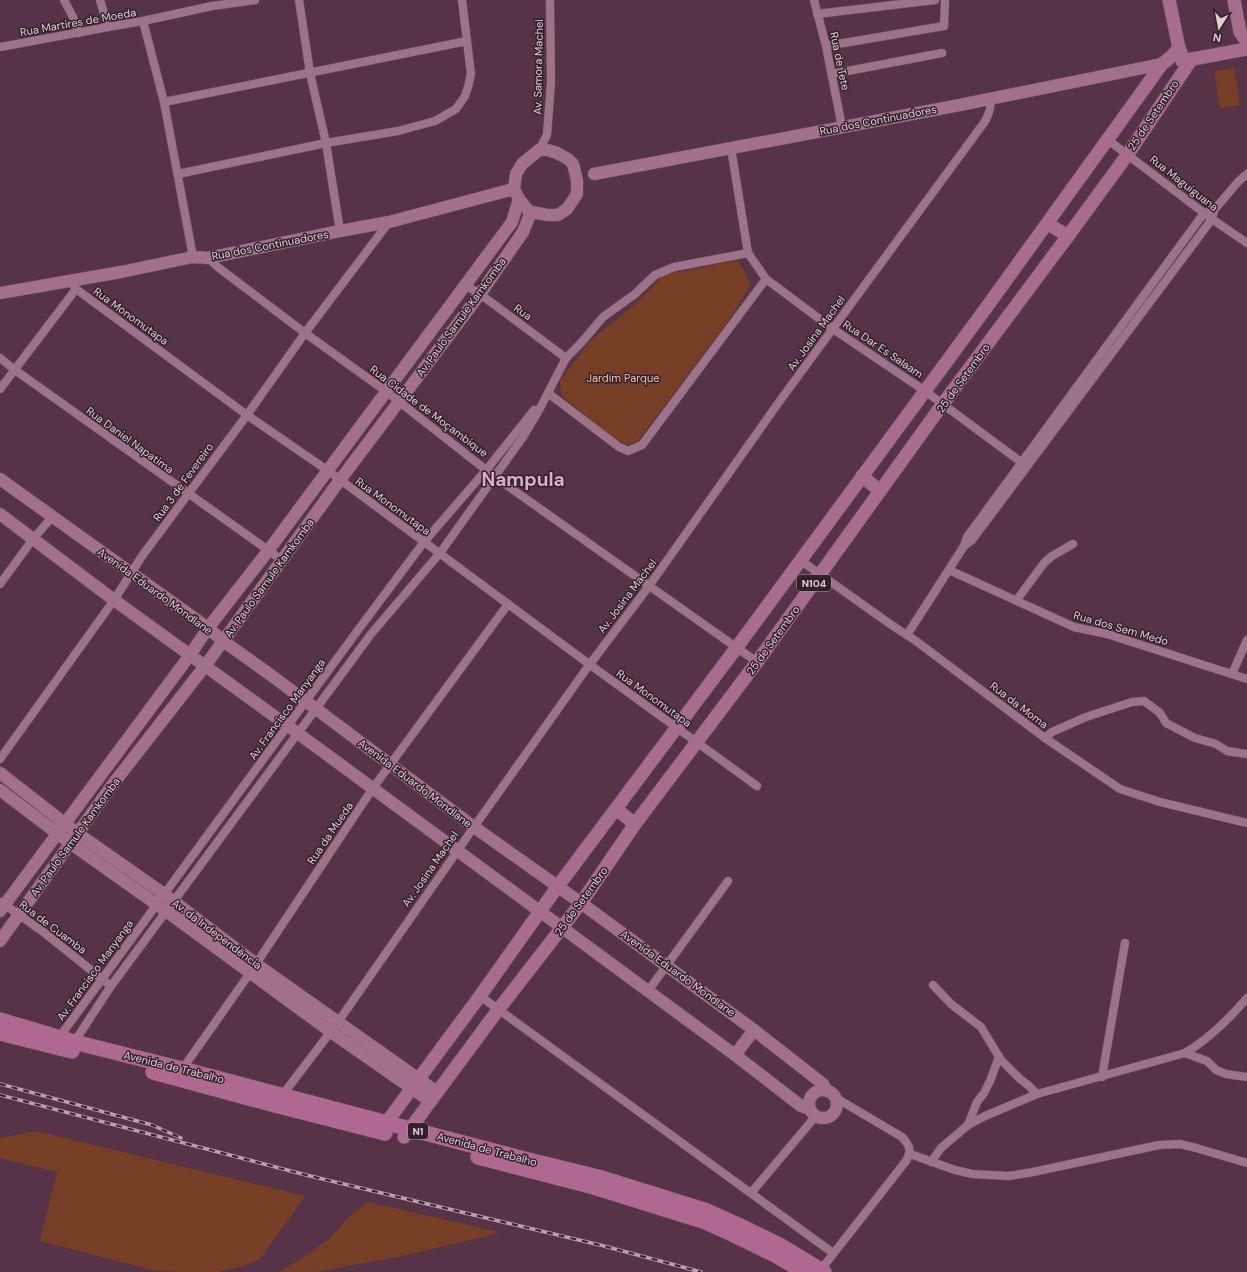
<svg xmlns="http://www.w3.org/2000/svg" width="1247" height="1272" viewBox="0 0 1247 1272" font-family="'DM Sans',sans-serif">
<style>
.green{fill:#763f25}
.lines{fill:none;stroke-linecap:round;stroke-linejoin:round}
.street-casing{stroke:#705263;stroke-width:9}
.secondary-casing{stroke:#705263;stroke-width:13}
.primary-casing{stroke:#705263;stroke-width:14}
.highway-casing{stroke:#705263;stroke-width:16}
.street{stroke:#9c7389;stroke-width:8}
.secondary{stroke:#a2708b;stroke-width:12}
.primary{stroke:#a76d8e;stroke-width:13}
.highway{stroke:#af6991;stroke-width:15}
.rail-casing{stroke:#baa0ae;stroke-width:3.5}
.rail{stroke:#32212a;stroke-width:2;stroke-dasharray:6;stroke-linecap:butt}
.labels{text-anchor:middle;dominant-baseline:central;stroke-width:3;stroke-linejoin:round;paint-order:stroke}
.shield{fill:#32212a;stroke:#ac97a2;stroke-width:1}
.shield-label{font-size:10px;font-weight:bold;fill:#e1cad6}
.street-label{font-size:11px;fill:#e1cad6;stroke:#32212a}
.park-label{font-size:11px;fill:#f2c1ab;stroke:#32212a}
.town-label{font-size:19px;font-weight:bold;fill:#dbafc7;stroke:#32212a}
</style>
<rect width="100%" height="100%" fill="#573347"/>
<g class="green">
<polygon points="1234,68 1240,105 1220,108 1214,71"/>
<polygon points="738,260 751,285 729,320 637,442 626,445 604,431 561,395 560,381 591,340 633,306 664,275"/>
<polygon points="36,1131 305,1196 260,1259 244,1266 218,1272 179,1272 156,1271 40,1241 57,1172 0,1158 0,1138"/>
<polygon points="368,1202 499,1232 487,1236 406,1255 317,1272 279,1272 301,1259 329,1239 348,1218"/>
</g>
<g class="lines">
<g class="street-casing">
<g id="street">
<polyline points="64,0 73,17 79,33"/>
<polyline points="100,0 108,27"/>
<polyline points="299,0 310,73 326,143 340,231"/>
<polyline points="814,0 826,46 842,127"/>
<polyline points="817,14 935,0"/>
<polyline points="143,21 164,102 193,257"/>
<polyline points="826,46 944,26 945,0"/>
<polyline points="0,47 108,27 143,21 212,6 255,0"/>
<polyline points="832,74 942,53"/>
<polyline points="164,102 467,41"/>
<polyline points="1108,140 1212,219 1247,243"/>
<polyline points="731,148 748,253 766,279 833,329 925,391 1025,465"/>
<polyline points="539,150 547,135 551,82 550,0"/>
<polyline points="178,174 326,143 398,131 435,121 456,109 465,96 468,87 471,74 462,0"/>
<polyline points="208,258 219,268 305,333 387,392 495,477 757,662"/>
<polyline points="70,281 76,289 247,415 327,470 589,664 757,786"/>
<polyline points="465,285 480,294 566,358"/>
<polyline points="0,358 15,370 282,560"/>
<polyline points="0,389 76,289"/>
<polyline points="548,393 619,447 628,451 642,445 766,279"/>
<polyline points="964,546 972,540 1212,219 1214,210 1238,182 1247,174"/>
<polyline points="800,560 890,624 916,641 1045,738 1120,789 1160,802 1247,823"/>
<polyline points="949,570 1074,627 1107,634 1247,679"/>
<polyline points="0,584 33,539 52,517"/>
<polyline points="1016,601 1044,563 1052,556 1073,544"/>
<polyline points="907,635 964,546 967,537 1204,213 1214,210"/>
<polyline points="1232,674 1247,640"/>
<polyline points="1045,738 1052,732 1086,717 1132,702 1144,701 1160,713 1166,723 1195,738 1216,744 1227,751 1247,754"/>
<polyline points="0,759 114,600 142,556 247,415 305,333 389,222"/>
<polyline points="1,902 42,931 111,986"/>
<polyline points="933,985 951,1004 981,1027 1001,1060 1020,1079 1028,1085 1037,1094"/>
<polyline points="648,991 728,881"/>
<polyline points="480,996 833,1253"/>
<polyline points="58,1039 361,626 424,542 487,469 534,410"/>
<polyline points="73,1044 111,986 346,668 371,634 440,553 523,437 538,412 566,358 581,343 603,317 635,294 655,275 674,267 748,253"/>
<polyline points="1185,1053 1207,1061 1216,1070 1226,1074 1247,1077"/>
<polyline points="181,1071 250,973 373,788 508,604"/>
<polyline points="1102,1077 1125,943"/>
<polyline points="281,1097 338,1022 474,827 587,668 649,586 779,402 986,120 990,109 991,99"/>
<polyline points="968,1125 977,1102 984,1093 990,1081 999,1057"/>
<polyline points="910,1154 955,1170 972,1174 1009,1176 1033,1172 1159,1145 1180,1144 1196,1148 1247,1163"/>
<path d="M931,1162L941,1148L968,1125L985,1116L1037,1094L1185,1053C1209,1039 1229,1019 1247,998"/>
<polyline points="751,1193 815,1117"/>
<path d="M819,1272L906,1161C912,1150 910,1146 902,1137L836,1098"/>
</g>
</g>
<g class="secondary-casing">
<g id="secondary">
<polygon points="539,150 548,150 557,153 568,159 573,164 577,180 577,194 567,209 558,215 548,215 531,212 527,209 519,199 514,189 516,174 522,164"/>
<polyline points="594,174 960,105 1162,64"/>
<polyline points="0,293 121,272 193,257 208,258 340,231 389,222 514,189"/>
<polyline points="0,479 208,628 223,641 268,673 474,827 581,903 754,1030 823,1084 827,1091"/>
<polyline points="0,514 114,600 288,726 735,1055 801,1106 809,1109"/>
<polyline points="0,773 77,833 164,894 256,964 437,1092"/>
<polyline points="0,790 70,843 166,911 331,1032 430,1101"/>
<polyline points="0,911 190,655 208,628 268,551 512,222 519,199"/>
<polyline points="0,941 113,784 205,666 340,480 480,294 523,232 531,212"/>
<polyline points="735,1055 754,1030"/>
<circle cx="823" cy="1104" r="14"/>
</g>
</g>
<g class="primary-casing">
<g id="primary">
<polyline points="1169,0 1179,48 1182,55"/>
<polyline points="1234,0 1240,32 1247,42"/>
<polyline points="1182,61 1247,49"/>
<polyline points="1048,224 1068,236"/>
<polyline points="862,476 880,491"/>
<polyline points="616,809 635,824"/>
<polyline points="381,1130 480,996 558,886 737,647 986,308 1162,64 1172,56 1179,48"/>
<polyline points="404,1137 498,1010 581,903 635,824 757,662 942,405 1068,236 1128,154 1191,60"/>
</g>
</g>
<g class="highway-casing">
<g id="highway">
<polyline points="0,1020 74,1042 182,1069 524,1159 598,1177 707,1211 736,1224 781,1246 824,1272"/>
<polyline points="0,1033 72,1051"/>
<polyline points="153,1072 275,1105 385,1133"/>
<polyline points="478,1157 594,1187 703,1221 732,1234 777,1256 804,1272"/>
</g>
</g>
<use href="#street" class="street"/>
<use href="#secondary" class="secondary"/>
<use href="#primary" class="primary"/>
<use href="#highway" class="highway"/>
<g class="rail-casing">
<g id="rail">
<polyline points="0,1084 152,1125 181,1138"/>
<polyline points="0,1095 306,1175 604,1246 701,1272"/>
</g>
</g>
<use href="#rail" class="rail"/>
</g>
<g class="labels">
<g class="shield">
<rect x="797" y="575" width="34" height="16" rx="3"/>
<rect x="408" y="1123" width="20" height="16" rx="3"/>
</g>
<g class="shield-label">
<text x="814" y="583">N104</text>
<text x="418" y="1131">N1</text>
</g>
<g class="street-label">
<text transform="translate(78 22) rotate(-10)">Rua Martires de Moeda</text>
<text transform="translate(840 61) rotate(78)">Rua de Tete</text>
<text transform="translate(538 67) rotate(-89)">Av. Samora Machel</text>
<text transform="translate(1153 115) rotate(-56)">25 de Setembro</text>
<text transform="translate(878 120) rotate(-11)">Rua dos Continuadores</text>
<text transform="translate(1184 183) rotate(38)">Rua Maguiguana</text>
<text transform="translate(270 245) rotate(-11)">Rua dos Continuadores</text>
<text transform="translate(523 312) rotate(36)">Rua</text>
<text transform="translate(131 316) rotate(36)">Rua Monomutapa</text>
<text transform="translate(461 317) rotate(-54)">Av. Paulo Samule Kamkomba</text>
<text transform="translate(816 333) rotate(-54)">Av. Josina Machel</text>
<text transform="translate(883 349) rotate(34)">Rua Dar Es Salaam</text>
<text transform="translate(963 378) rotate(-54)">25 de Setembro</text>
<text transform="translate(429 411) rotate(37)">Rua Cidade de Moçambique</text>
<text transform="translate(130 440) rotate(36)">Rua Daniel Napatima</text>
<text transform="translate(183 482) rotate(-54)">Rua 3 de Fevereiro</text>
<text transform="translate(393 506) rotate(36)">Rua Monomutapa</text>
<text transform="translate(269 578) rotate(-54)">Av. Paulo Samule Kamkomba</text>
<text transform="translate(155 591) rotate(36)">Avenida Eduardo Mondlane</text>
<text transform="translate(627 596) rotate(-53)">Av. Josina Machel</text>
<text transform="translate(1121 628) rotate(16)">Rua dos Sem Medo</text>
<text transform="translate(773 640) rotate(-54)">25 de Setembro</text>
<text transform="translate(654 698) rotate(36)">Rua Monomutapa</text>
<text transform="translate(1019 705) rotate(37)">Rua da Moma</text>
<text transform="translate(287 709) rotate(-54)">Av. Francisco Manyanga</text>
<text transform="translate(415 783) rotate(37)">Avenida Eduardo Mondlane</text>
<text transform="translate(330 833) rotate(-56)">Rua da Mueda</text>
<text transform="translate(75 837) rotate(-54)">Av. Paulo Samule Kamkomba</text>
<text transform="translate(430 869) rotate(-55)">Av. Josina Machel</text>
<text transform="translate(581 901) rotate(-54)">25 de Setembro</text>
<text transform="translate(53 927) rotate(37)">Rua de Cuamba</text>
<text transform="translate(217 934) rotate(37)">Av. da Independência</text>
<text transform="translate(95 970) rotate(-54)">Av. Francisco Manyanga</text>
<text transform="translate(678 973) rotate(36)">Avenida Eduardo Mondlane</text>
<text transform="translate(174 1067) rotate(14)">Avenida de Trabalho</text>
<text transform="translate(487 1149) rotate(15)">Avenida de Trabalho</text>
</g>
<g class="park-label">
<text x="623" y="378">Jardim Parque</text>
</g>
<g class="town-label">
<text x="523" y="479">Nampula</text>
</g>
</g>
<g transform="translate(1219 28) rotate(191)" stroke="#32212a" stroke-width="3" paint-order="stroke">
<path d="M0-3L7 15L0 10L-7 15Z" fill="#e1cad6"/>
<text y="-6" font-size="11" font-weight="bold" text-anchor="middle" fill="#e1cad6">N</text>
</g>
</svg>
